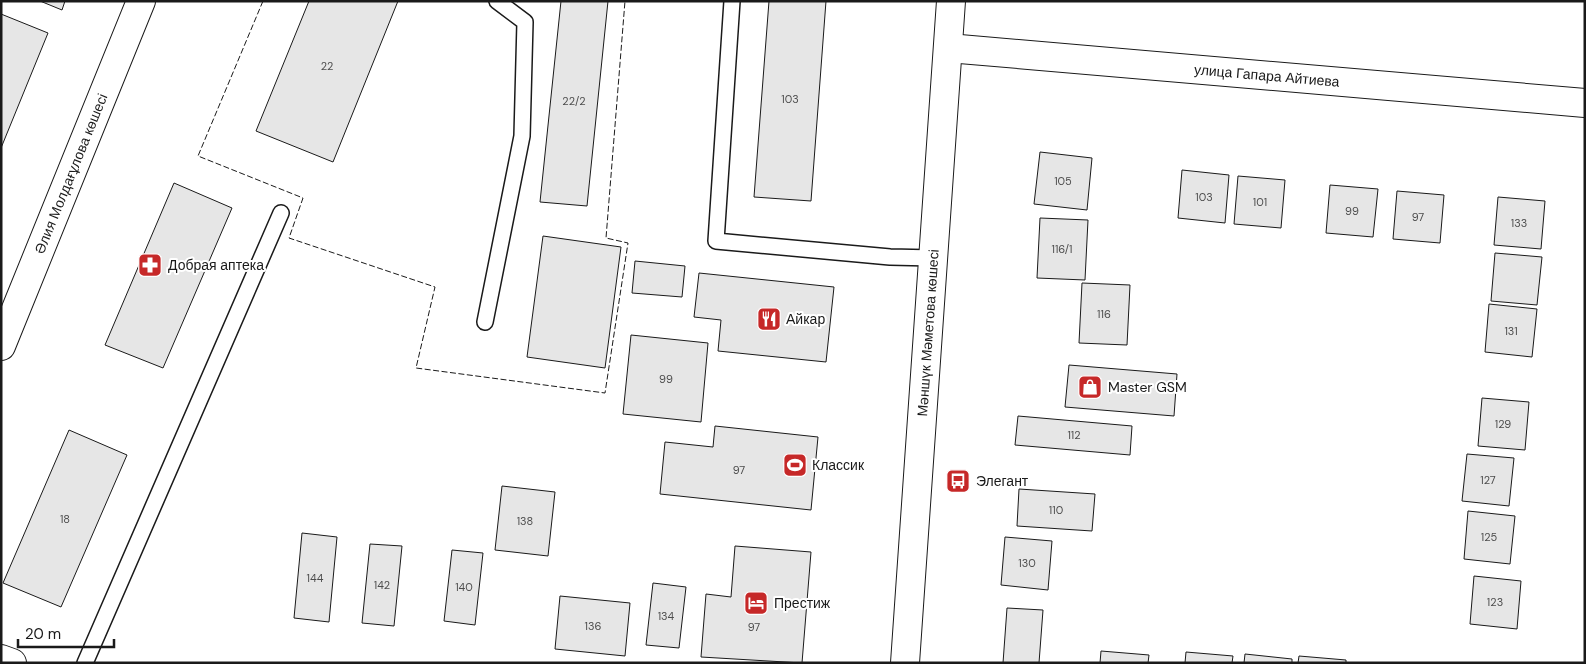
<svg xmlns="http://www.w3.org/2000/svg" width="1586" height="664" viewBox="0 0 1586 664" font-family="'DM Sans',sans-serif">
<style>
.building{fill:#e6e6e6;stroke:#1a1a1a}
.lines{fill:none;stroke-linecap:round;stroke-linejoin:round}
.lane-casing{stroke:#1a1a1a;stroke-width:18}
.street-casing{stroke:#1a1a1a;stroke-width:30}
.secondary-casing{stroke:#1a1a1a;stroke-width:30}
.primary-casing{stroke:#1a1a1a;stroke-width:30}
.lane{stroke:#fff;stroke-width:15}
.street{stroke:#fff;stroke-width:28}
.secondary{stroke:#fff;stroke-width:28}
.primary{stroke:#fff;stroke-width:28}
.fence{stroke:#1a1a1a;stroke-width:1;stroke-dasharray:6 2.5;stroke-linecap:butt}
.labels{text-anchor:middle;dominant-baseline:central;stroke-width:4;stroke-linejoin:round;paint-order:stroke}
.number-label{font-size:11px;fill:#4d4d4d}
.street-label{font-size:14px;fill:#1a1a1a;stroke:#fff}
.poi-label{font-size:14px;fill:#1a1a1a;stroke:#fff;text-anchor:start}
</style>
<rect width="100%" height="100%" fill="#fff"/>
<g class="building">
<polygon points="40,1 65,1 62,10"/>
<polygon points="309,1 398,1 333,162 256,131"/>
<polygon points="561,1 608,1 587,206 540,202"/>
<polygon points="769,1 826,1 811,201 754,197"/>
<polygon points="1,14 48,33 1,148"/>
<polygon points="1040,152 1092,158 1087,210 1034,204"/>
<polygon points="1182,170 1229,175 1225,223 1178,218"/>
<polygon points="1238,176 1285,180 1281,228 1234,224"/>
<polygon points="174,183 232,208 163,368 105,345"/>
<polygon points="1330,185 1378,189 1373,237 1326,233"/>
<polygon points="1397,191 1444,195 1440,243 1393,239"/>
<polygon points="1498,197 1545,201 1541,249 1494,245"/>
<polygon points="1040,218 1088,220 1085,280 1037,278"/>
<polygon points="543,236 621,247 605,368 527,357"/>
<polygon points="1495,253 1542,257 1537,305 1491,301"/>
<polygon points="635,261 685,266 682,297 632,293"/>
<polygon points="699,273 834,287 826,362 718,351 721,320 694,317"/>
<polygon points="1082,283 1130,285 1127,345 1079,343"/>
<polygon points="1489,304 1537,309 1532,357 1485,352"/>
<polygon points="631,335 708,343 701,422 623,414"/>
<polygon points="1069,365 1177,374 1174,416 1065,407"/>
<polygon points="1482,398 1529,402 1525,450 1478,446"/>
<polygon points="1018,416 1132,426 1130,455 1015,445"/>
<polygon points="715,426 818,437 811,510 660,494 665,442 713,447"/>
<polygon points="69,430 127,455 61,607 3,583"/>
<polygon points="1467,454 1514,458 1509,506 1462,501"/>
<polygon points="502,486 555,492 548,556 495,550"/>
<polygon points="1019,489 1095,494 1092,531 1017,526"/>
<polygon points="1468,511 1515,516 1510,564 1464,559"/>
<polygon points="302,533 337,537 329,622 294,618"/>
<polygon points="1005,537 1052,541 1048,590 1001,585"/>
<polygon points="370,544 402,546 394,626 362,623"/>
<polygon points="735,546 811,552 802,663 701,657 706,594 731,597"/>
<polygon points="452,550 483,553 475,625 444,621"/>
<polygon points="1474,576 1521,581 1517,629 1470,624"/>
<polygon points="653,583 686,587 679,648 646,645"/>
<polygon points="560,596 630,603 625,656 555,649"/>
<polygon points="1007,608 1043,610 1039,663 1003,663"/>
<polygon points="1101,651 1149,655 1148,663 1100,663"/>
<polygon points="1186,652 1233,656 1232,663 1185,663"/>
<polygon points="1245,654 1292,659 1292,663 1244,663"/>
<polygon points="1299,656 1346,660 1346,663 1298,663"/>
</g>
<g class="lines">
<g class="lane-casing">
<g id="lane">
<polyline points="732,1 716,241 890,257 934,258"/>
<polyline points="485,322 522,136 525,22 497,1"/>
<polyline points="85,663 281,213"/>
</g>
</g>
<g class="street-casing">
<g id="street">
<path id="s1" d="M948,48L1585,103"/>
</g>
</g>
<g class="secondary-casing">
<g id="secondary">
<path id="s2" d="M1,346L141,1"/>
<polyline points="1,659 12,663"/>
</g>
</g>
<g class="primary-casing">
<g id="primary">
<path id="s3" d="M905,663L951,1"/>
</g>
</g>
<use href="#lane" class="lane"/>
<use href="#street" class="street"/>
<use href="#secondary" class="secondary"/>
<use href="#primary" class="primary"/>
<polyline class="fence" points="263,1 198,156 303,198 289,238 435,287 416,368 605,393 628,243 606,238 625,1"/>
</g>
<defs>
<g id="pharmacy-square" transform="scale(1.25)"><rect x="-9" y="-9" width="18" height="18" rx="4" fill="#c62828" stroke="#fff"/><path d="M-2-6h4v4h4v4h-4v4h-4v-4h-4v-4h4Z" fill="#fff"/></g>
<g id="restaurant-square" transform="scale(1.25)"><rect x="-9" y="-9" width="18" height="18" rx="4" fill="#c62828" stroke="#fff"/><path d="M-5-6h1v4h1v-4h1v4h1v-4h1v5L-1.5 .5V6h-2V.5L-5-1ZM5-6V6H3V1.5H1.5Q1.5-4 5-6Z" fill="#fff"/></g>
<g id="shop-square" transform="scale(1.25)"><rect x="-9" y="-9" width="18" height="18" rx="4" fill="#c62828" stroke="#fff"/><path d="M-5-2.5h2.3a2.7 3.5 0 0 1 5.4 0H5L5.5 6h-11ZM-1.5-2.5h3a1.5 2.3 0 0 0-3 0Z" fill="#fff"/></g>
<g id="stadium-square" transform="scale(1.25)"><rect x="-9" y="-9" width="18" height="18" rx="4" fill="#c62828" stroke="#fff"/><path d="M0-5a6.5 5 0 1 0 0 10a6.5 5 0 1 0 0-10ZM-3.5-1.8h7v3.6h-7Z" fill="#fff"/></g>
<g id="bus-square" transform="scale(1.25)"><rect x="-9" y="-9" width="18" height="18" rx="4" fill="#c62828" stroke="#fff"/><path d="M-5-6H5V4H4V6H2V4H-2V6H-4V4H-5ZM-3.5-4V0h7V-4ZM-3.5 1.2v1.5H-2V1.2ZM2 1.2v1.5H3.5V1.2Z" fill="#fff"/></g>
<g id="hotel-square" transform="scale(1.25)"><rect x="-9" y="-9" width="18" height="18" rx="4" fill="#c62828" stroke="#fff"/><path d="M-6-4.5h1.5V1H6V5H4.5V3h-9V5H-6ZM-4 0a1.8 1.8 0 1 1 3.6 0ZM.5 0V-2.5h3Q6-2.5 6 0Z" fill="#fff"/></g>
</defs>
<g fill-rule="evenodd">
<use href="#pharmacy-square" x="150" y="265"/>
<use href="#restaurant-square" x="769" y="319"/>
<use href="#shop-square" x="1090" y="387"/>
<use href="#stadium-square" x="795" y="465"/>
<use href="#bus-square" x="958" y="481"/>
<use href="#hotel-square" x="756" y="603"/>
</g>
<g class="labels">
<g class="number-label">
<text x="327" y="66">22</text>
<text x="790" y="99">103</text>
<text x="574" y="101">22/2</text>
<text x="1063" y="181">105</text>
<text x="1204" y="197">103</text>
<text x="1260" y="202">101</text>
<text x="1352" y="211">99</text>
<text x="1418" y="217">97</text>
<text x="1519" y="223">133</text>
<text x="1062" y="249">116/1</text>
<text x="1104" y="314">116</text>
<text x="1511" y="331">131</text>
<text x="666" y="379">99</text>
<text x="1503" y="424">129</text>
<text x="1074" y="435">112</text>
<text x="739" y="470">97</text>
<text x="1488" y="480">127</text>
<text x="1056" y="510">110</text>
<text x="65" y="519">18</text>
<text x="525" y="521">138</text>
<text x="1489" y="537">125</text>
<text x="1027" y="563">130</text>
<text x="315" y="578">144</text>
<text x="382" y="585">142</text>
<text x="464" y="587">140</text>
<text x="1495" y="602">123</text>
<text x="666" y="616">134</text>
<text x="593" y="626">136</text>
<text x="754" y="627">97</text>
</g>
<g class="street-label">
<text stroke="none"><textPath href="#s1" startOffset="320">улица Гапара Айтиева</textPath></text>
<text stroke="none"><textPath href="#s2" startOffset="186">Әлия Молдағұлова көшесі</textPath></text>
<text stroke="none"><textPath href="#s3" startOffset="331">Мәншүк Мәметова көшесі</textPath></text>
</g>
<g class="poi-label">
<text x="168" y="265">Добрая аптека</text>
<text x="786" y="319">Айкар</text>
<text x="1108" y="387">Master GSM</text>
<text x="812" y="465">Классик</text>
<text x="976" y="481">Элегант</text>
<text x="774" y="603">Престиж</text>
</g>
</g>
<rect width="1586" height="664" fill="none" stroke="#1a1a1a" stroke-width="5"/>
<path d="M18 639v8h96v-8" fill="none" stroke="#1a1a1a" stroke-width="2.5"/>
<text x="25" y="639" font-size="15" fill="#1a1a1a" stroke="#ffffff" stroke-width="4" paint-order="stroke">20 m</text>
</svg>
